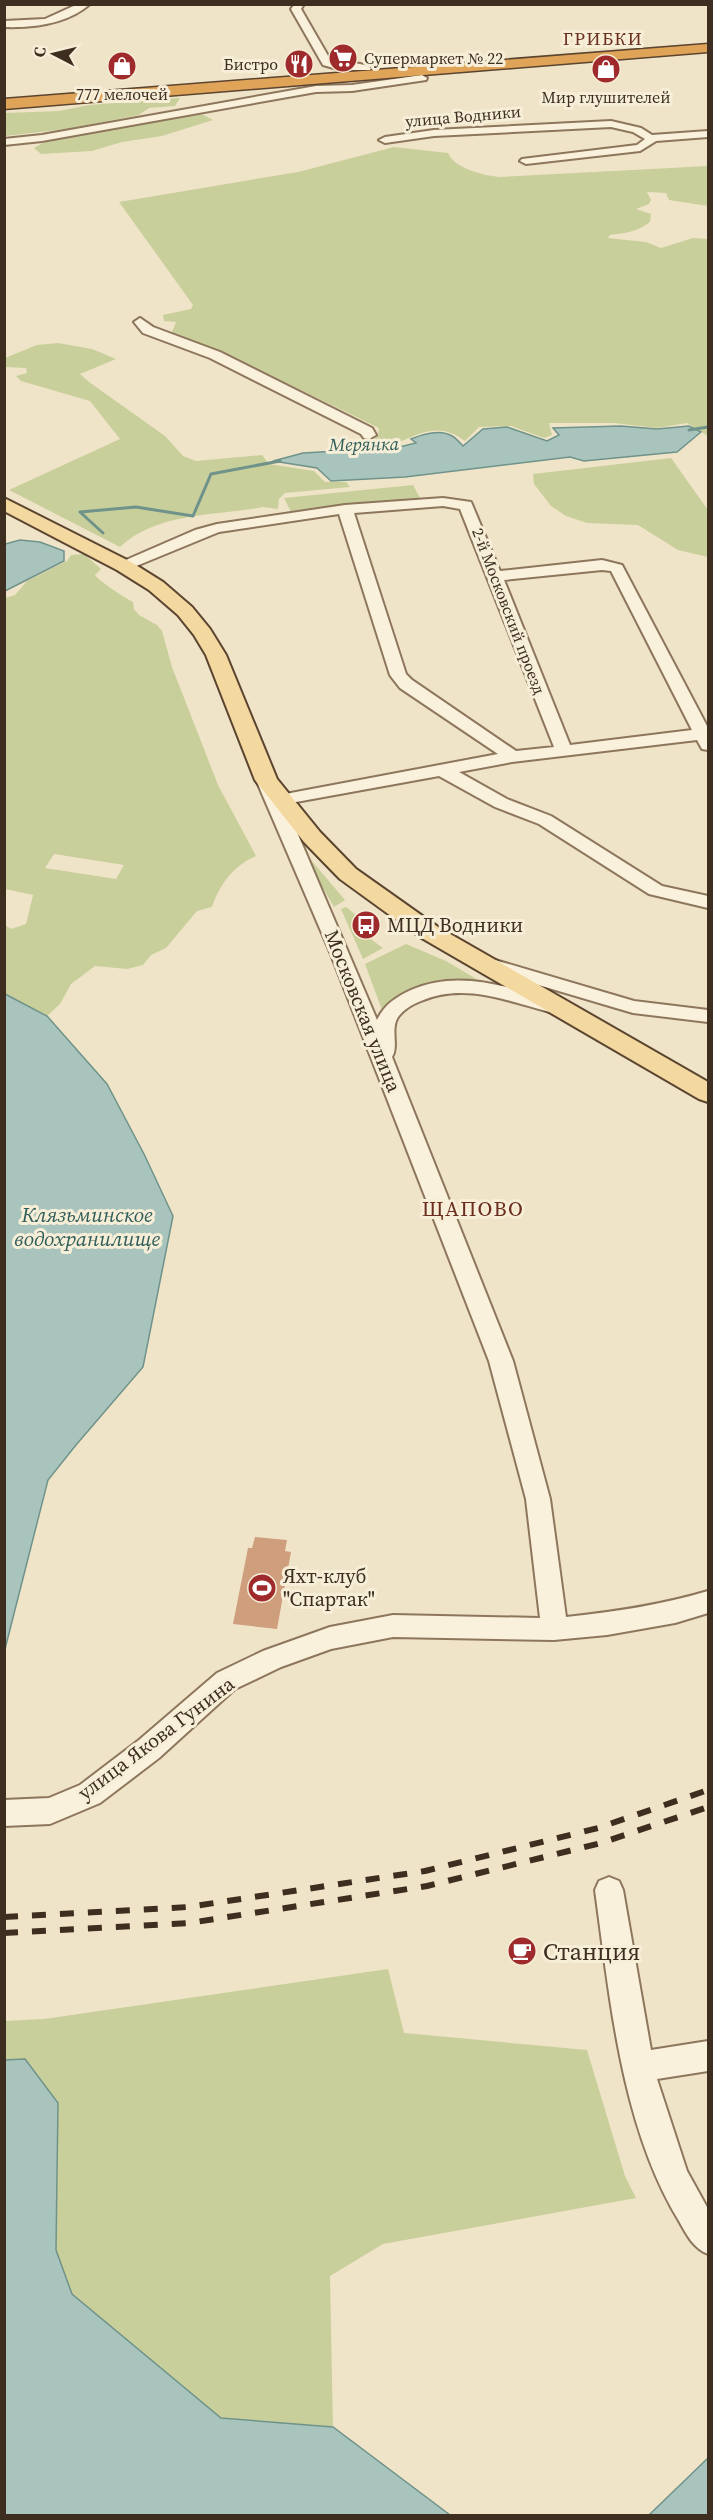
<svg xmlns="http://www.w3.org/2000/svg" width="713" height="2520" viewBox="0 0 713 2520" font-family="'Source Serif 4',serif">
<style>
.green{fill:#c9cf9b;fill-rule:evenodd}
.water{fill:#a9c4bc;stroke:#6f938a;stroke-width:1.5}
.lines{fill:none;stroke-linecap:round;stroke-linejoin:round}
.stream{stroke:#6f938a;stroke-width:3}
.building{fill:#cf9f7d}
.minor-casing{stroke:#8d765c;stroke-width:4}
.major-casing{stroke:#5b4430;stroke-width:4}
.highway-casing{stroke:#5b4430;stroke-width:3}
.minor{fill:#faf1dc;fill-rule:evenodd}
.major{fill:#f3d9a0;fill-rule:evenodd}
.highway{fill:#e0a458;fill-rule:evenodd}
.rail{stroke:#3d2e20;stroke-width:6;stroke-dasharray:14 14;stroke-linecap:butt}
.labels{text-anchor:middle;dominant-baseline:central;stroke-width:6;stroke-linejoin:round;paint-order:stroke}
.far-poi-label{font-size:16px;fill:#3d2e20;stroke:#f7eed8}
.far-street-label{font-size:16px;fill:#3d2e20;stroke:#f7eed8}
.far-quarter-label{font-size:18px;letter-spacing:1.5px;fill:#6b2e1e;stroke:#f7eed8}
.far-water-label{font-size:18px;font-style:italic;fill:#2f5d5a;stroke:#f7eed8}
.poi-label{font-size:20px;fill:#3d2e20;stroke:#f7eed8;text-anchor:start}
.street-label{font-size:20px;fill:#3d2e20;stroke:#f7eed8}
.neighbourhood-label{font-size:21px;letter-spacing:1.5px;fill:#6b2e1e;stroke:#f7eed8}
.water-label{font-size:21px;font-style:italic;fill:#2f5d5a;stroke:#f7eed8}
.near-poi-label{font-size:24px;fill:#3d2e20;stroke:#f7eed8;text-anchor:start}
</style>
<rect width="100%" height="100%" fill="#f0e4c8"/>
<g class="green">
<polygon points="180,98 175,106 149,108 139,115 67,129 5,136 5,113 59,111 89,105"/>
<polygon points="202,114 213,120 162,136 122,142 92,151 41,154 34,148 43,143 79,134"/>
<path d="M394,147L448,153C455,169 483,175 499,177L708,166V206L669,200L666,193L647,192L651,200L649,204L636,209L651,214L650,222C637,232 626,233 610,235L608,238L646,242L661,248L693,238L708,239V436L687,423L657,428L614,423H549L552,435L544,438L511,426L479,427L465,441C434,417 412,440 381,449L371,443L378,436L379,428L233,357L171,334L176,322L164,321L163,315L191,309L193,305L119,202L298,172Z"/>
<path d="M58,343L92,349L116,359L80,374L89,382L165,436L183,456L196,461L262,455L269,464L314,471L325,482H346L350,487L285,493L279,499L278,509L263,507C216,516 157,512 120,547L9,490L120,439L90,401L21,381L16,376L27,373L26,368L5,367V358L37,345Z"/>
<polygon points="671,458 708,510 708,557 678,550 638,525 587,523 566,516 551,506 534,484 533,474"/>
<polygon points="413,485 420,498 291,512 284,498"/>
<path d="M84,554L101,569L95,575C99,581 125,598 133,602L134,609L139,615L157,625L162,631L172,667L218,785L256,856C233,866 220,884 212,907L197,911L166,948L151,955L143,965L127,969L95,966L71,984L60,1004L47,1016L5,994V925L11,929L26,924L33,895L5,889V598L15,595L27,581L67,561L71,555ZM54,854L124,865L116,879L45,868Z"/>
<polygon points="305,853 345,900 334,907 303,854"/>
<polygon points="346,907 362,920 359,923 370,931 365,935 383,948 363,959 341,909"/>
<path d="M406,944L446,961L485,984C442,979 416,979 382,1010L365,964Z"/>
<polygon points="388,1969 404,2033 587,2050 625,2176 636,2198 383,2244 330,2276 333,2427 221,2418 72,2294 56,2250 58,2103 25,2059 5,2060 4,2021 44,2019"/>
</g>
<g class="water">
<path d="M689,426L701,432L677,452L584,461L570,457L405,477L331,481L317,468L273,461L303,453L354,450L383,451L416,443L411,439C422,434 441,429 452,436C456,438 460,443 463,446L483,429L507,427L547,441L559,435L553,428L621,426L657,429Z"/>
<polygon points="20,540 40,542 64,551 64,561 5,591 5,544"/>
<polygon points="5,994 47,1016 107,1084 144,1154 173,1216 143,1367 76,1445 48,1480 5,1649"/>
<polygon points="25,2059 58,2103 56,2250 72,2294 221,2418 333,2427 450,2515 5,2515 4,2060"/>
<polygon points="708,2458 708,2515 649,2515"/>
</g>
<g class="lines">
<g class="stream">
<polyline points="689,430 708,427"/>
<polyline points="103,533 80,512 136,507 193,516 211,474 280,461"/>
</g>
</g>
<polygon class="building" points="255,1537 287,1540 285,1551 291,1552 277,1629 233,1624 248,1548 252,1548"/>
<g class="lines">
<g class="minor-casing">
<g id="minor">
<path d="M78,4H90C67,24 34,28 4,27V21L45,19Z"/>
<path d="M295,4H304L301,9L331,61C343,64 361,61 371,68L370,70H341L323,65L291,9Z"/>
<polygon points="422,75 427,78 426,80 352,91 316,92 42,141 4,145 4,139 42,135 316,86 352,85"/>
<polygon points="611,121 641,128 652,135 708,131 708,137 656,141 640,151 526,164 520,161 522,159 637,145 645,139 633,132 611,127 434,136 385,143 379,140 385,137 434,130"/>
<polygon points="140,318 153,327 220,352 372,428 376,435 369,439 364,438 361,434 210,358 143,333 134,322"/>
<path d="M443,498L471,502L500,571L602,560L622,565L708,728V750L702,749L697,740L512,762L459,772L507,799L551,816L662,886L708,896V908L649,894L539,824L495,807L439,776L285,804L377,1020C384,1005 396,997 411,990C461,968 515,989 564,1004L567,1008L564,1012L557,1014C513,1003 466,981 421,1001C413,1004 404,1009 398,1017C390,1029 399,1046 392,1057L513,1361L550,1499L566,1617C614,1612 661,1605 708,1591V1613L675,1623L607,1635L554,1640L393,1637L331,1649L281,1667L235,1689L159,1758L100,1803L50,1824L4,1826V1800L49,1798L80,1785L139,1740L217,1673L263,1651L330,1627L393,1615L540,1618L526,1499L489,1361L330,952L257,782L260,778H272L280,795L498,754L400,688L390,675L339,514L219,532L129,569L124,571L116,566L119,563L195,530L217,524L345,505ZM443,506L460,509L554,747L516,751L412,680L406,674L354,513ZM602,570L611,571L692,730L570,745L504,580Z"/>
<polygon points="495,960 634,1001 708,1010 708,1022 633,1013 488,970 485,966 488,962"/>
<path d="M609,1877L619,1881L623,1890L651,2050L708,2041V2071L657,2079L687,2171L708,2209V2254C693,2248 687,2235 679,2221C621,2126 610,1998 595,1890L599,1881Z"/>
</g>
</g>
<g class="major-casing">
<polygon id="major" points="4,498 131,562 163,582 192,607 210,629 226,655 277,779 320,832 356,869 438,927 708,1082 708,1102 699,1099 420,937 340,879 304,842 255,780 206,655 194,635 178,615 149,590 117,570 4,511"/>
</g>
<g class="highway-casing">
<polygon id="highway" points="708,44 708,52 4,109 4,99"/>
</g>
<use href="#minor" class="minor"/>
<use href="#major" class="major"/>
<use href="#highway" class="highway"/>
<g class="rail">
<polyline points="4,1917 188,1907 425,1871 598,1828 708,1790"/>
<polyline points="4,1933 189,1923 427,1886 601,1843 708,1807"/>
</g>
</g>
<defs>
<g id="supermarket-disc" transform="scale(1.5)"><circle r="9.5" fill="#9e2a2b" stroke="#f7eed8"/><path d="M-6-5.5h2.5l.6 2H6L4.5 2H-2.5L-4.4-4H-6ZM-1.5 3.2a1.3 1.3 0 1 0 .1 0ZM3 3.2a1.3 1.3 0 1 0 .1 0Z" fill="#fff"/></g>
<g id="restaurant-disc" transform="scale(1.5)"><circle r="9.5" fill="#9e2a2b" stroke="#f7eed8"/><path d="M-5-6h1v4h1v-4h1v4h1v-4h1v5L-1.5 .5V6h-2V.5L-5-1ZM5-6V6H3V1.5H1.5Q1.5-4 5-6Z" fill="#fff"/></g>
<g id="shop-disc" transform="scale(1.5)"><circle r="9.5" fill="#9e2a2b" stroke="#f7eed8"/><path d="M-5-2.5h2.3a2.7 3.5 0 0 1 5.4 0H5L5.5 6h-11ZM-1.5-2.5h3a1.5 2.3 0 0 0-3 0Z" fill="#fff"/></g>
<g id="bus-disc" transform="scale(1.5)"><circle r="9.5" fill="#9e2a2b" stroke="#f7eed8"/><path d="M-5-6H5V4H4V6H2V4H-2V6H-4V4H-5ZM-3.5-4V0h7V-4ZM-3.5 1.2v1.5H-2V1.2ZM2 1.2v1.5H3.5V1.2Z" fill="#fff"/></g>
<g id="stadium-disc" transform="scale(1.5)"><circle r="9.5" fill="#9e2a2b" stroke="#f7eed8"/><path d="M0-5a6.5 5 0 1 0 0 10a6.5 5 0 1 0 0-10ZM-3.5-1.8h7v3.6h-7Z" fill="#fff"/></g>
<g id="cafe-disc" transform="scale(1.5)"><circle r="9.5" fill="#9e2a2b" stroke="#f7eed8"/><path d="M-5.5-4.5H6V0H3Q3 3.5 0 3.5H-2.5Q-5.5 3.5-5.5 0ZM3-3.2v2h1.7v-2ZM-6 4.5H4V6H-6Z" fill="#fff"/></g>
</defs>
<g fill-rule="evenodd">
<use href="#supermarket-disc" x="343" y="58"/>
<use href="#restaurant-disc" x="299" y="64"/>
<use href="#shop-disc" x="122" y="66"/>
<use href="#shop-disc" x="606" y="69"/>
<use href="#bus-disc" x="366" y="925"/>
<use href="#stadium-disc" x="262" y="1588"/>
<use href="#cafe-disc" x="522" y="1951"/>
</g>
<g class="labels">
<g class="far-poi-label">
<text x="364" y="58" text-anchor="start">Супермаркет № 22</text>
<text x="278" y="64" text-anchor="end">Бистро</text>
<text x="122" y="94">777 мелочей</text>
<text x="606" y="97">Мир глушителей</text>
</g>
<g class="far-street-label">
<text transform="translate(463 116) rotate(-5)">улица Водники</text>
<text transform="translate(509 611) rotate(69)">2-й Московский проезд</text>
</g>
<g class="far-quarter-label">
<text x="603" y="38">ГРИБКИ</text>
</g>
<g class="far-water-label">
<text transform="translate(364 444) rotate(-1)">Мерянка</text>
</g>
<g class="poi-label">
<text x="387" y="925">МЦД Водники</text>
<text x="283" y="1576">Яхт-клуб<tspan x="283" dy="23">"Спартак"</tspan></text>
</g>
<g class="street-label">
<text transform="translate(363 1011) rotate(68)">Московская улица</text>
<text transform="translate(156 1738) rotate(-37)">улица Якова Гунина</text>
</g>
<g class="neighbourhood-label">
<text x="473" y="1208">ЩАПОВО</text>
</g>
<g class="water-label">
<text x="87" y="1214">Клязьминское<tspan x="87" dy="24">водохранилище</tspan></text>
</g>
<g class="near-poi-label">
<text x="543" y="1951">Станция</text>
</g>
</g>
<rect width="713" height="2520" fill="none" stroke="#3d2e20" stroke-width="12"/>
<g transform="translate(54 54) rotate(277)" stroke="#f7eed8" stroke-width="4.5" paint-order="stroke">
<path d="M0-4.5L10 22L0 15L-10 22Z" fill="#3d2e20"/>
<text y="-9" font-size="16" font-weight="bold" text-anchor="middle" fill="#3d2e20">С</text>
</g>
</svg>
